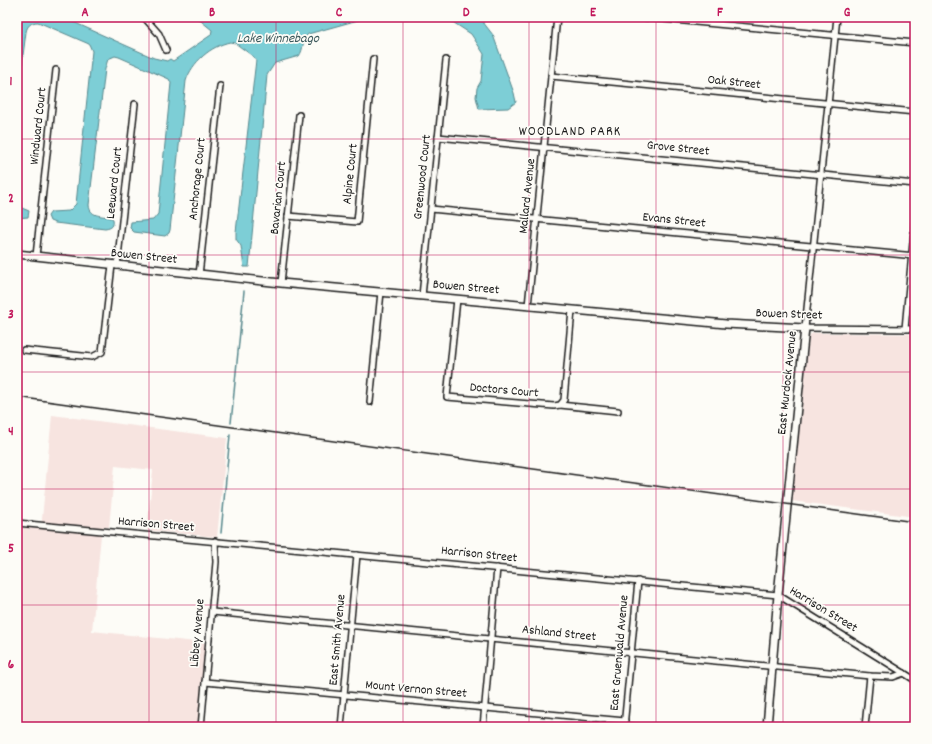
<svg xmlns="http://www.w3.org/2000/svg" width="932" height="744" viewBox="0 0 932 744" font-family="Dekko,sans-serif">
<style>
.built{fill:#f7e4e0}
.water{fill:#7dced6;stroke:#56878c}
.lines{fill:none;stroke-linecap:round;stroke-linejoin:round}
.stream{stroke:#56878c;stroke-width:1.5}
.street-casing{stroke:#1c1c1c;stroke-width:8}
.secondary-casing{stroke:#1c1c1c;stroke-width:10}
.street{stroke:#fdfcf7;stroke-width:5}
.secondary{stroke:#fdfcf7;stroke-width:7}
.rail{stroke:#1c1c1c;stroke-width:1.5}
.grid{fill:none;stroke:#c2185b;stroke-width:1;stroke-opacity:0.55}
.labels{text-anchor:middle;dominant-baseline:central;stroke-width:3.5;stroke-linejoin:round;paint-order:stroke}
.street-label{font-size:13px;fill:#1c1c1c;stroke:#fdfcf7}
.water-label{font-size:14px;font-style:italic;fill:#3e5a5d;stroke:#fdfcf7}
.neighbourhood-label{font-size:14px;letter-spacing:1px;fill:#1c1c1c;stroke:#fdfcf7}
.neatline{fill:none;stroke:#c2185b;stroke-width:1.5}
.grid-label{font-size:13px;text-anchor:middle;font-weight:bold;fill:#c2185b}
</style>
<rect width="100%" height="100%" fill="#fdfcf7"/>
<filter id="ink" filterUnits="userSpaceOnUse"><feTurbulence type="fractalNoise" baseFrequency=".025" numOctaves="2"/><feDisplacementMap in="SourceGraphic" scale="8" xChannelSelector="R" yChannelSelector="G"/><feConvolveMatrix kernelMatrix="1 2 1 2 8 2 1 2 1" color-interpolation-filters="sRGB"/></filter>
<g filter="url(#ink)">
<g class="built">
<polygon points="814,333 915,334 915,517 792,501 809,337 811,334"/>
<polygon points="52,415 227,438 217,537 147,530 153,470 115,466 109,527 102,527 101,535 92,631 206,643 198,727 17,727 17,527 41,529"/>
</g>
<g class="water">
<path d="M17,17H62L154,58L167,61L170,59L173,61L211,35L212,30L196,17H369L308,34C302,39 304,50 299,56L275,63L267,75L249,267H244L241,246L236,239V232L256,60L254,57L235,43L230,42C211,46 192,62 186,81L170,230L169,233L165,236L134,232L130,228L131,222L153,220L158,214L171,83L169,79L119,57L115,56L108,59L105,69L89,205C90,219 105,214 113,219C114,226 112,228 105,229L55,223L50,221L48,216L51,212L69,211L76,204L92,51L89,44L38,22C31,22 27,26 26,32L17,102Z"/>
<polygon points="445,17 479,17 493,35 514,93 516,102 508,108 479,109 476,97 477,88 481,81 484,54 471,34"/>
<polygon points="17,206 29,211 28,217 17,218"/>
</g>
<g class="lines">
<g class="stream">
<polyline points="231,423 244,291"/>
<polyline points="221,533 230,435"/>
</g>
<g class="street-casing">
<g id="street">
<polyline points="144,17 159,34 166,50"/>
<polyline points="642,17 915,43"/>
<polyline points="837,17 805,328 915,329"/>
<polyline points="551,76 915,112"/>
<polyline points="438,137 915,184"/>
<polyline points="431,209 915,256"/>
<polyline points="288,216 357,222 373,59"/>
<polyline points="36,256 56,70"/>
<polyline points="117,266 135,104"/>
<polyline points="199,275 220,86"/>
<polyline points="281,283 299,115"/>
<polyline points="422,296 446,60"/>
<polyline points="457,299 447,397 554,406 560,405 564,400 572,310"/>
<polyline points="528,306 557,17"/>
<polyline points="905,329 915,220"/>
<polyline points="24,350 92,357 102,352 112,265"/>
<polyline points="370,402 381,292"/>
<polyline points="560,405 618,411"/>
<polyline points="17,523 778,595 915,680"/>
<polyline points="212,612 870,676 893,677 904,673"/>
<polyline points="205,682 625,721"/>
<polyline points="624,726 637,727"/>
<polyline points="201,727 216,562 215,541"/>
<polyline points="341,727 357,555"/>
<polyline points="483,727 497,568"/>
<polyline points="624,727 638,581"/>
<polyline points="865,727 870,676"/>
</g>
</g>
<g class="secondary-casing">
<polyline id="secondary" points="17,254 281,283 726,324 805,328 778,595 767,727"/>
</g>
<use href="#street" class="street"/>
<use href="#secondary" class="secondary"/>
<polyline class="rail" points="17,397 915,522"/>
</g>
</g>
<path class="grid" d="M149,17V727M276,17V727M403,17V727M529,17V727M656,17V727M783,17V727M17,139H915M17,255H915M17,372H915M17,489H915M17,605H915"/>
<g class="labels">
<g class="street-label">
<text transform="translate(734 83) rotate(6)">Oak Street</text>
<text transform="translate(39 126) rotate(-84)">Windward Court</text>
<text transform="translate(678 149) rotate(6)">Grove Street</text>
<text transform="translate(351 174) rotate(-84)">Alpine Court</text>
<text transform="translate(423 177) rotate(-84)">Greenwood Court</text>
<text transform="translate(198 179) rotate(-84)">Anchorage Court</text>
<text transform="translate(115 183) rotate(-84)">Leeward Court</text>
<text transform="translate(528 196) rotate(-84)">Mallard Avenue</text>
<text transform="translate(279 198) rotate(-84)">Bavarian Court</text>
<text transform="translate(674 221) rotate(6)">Evans Street</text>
<text transform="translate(144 257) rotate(6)">Bowen Street</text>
<text transform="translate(466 288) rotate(5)">Bowen Street</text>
<text transform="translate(789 315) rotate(2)">Bowen Street</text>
<text transform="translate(788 383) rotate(-84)">East Murdock Avenue</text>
<text transform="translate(504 391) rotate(5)">Doctors Court</text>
<text transform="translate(156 525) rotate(5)">Harrison Street</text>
<text transform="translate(479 555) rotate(6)">Harrison Street</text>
<text transform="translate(823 610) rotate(31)">Harrison Street</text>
<text transform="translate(198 633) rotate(-85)">Libbey Avenue</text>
<text transform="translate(559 634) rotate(6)">Ashland Street</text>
<text transform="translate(338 640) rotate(-85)">East Smith Avenue</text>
<text transform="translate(620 653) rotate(-85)">East Gruenwald Avenue</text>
<text transform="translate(416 690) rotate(5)">Mount Vernon Street</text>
</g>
<g class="water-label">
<text x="278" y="39">Lake Winnebago</text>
</g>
<g class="neighbourhood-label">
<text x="570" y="132">WOODLAND PARK</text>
</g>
</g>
<rect width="932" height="744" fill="none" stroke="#fdfcf7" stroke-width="44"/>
<rect x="22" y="22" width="888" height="700" class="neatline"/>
<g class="grid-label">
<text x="85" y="16">A</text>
<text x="212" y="16">B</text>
<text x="339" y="16">C</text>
<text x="466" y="16">D</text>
<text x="593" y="16">E</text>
<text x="720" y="16">F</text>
<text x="847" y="16">G</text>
<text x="11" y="85">1</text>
<text x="11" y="202">2</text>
<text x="11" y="318">3</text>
<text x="11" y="435">4</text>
<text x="11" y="552">5</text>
<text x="11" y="668">6</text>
</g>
</svg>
